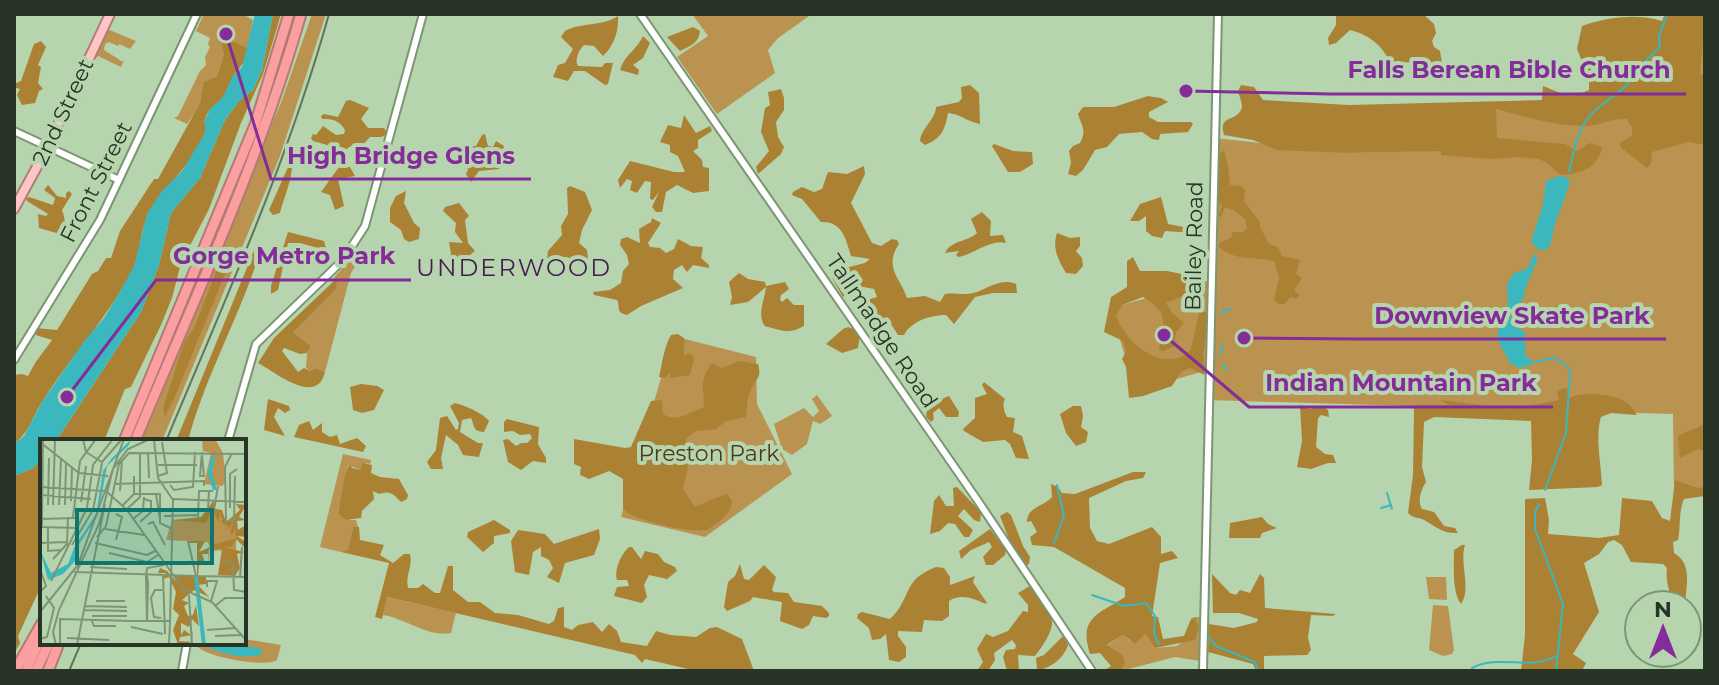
<svg xmlns="http://www.w3.org/2000/svg" width="1719" height="685" viewBox="0 0 1719 685" font-family="Montserrat,sans-serif">
<style>
.green{fill:#ba9351}
.forest{fill:#ab8134}
.water{fill:#3bb8bd}
.lines{fill:none;stroke-linecap:round;stroke-linejoin:round}
.stream{stroke:#3bb8bd;stroke-width:2}
.minor-casing{stroke:#7a9672;stroke-width:10}
.major-casing{stroke:#b27a75;stroke-width:12}
.highway-casing{stroke:#b27a75;stroke-width:13}
.minor{stroke:#fff;stroke-width:6}
.major{stroke:#fdc5c6;stroke-width:8}
.highway{stroke:#fc9fa0;stroke-width:9}
.rail{stroke:#61755c;stroke-width:2}
.labels{text-anchor:middle;dominant-baseline:central;stroke-width:8;stroke-linejoin:round;paint-order:stroke}
.street-label{font-size:22px;fill:#283425;stroke:#b6d5ae}
.park-label{font-size:22px;fill:#4d3a1a;stroke:#b6d5ae}
.neighbourhood-label{font-size:24px;letter-spacing:2px;fill:#471d51;stroke:#b6d5ae}
.inset-river{fill:none;stroke:#3bb8bd;stroke-width:4}
.inset-road{fill:none;stroke:#7d9577;stroke-width:2}
.view{fill:#0f766e;fill-opacity:0.15;stroke:#0f766e;stroke-width:4}
.inset-edge{fill:none;stroke:#283425;stroke-width:4}
.leader{fill:none;stroke:#842c99;stroke-width:3}
.callout-dot{fill:#842c99;stroke:#b6d5ae;stroke-width:3}
.callout-label{font-size:24px;text-anchor:middle;font-weight:bold;fill:#842c99;stroke:#b6d5ae;stroke-width:8;stroke-linejoin:round;paint-order:stroke}
</style>
<rect width="100%" height="100%" fill="#b6d5ae"/>
<g class="green">
<path d="M204,14H242L253,20L247,50L224,54L217,76C200,82 205,91 199,105C196,111 191,118 187,124L174,118L178,116L200,71L206,65L205,57L210,47L208,44L210,38L196,31Z"/>
<polygon points="312,14 326,14 280,156 162,441 139,441 282,100"/>
<polygon points="692,14 812,14 778,38 768,50 775,73 717,114 677,57 708,36"/>
<polygon points="1705,14 1705,492 1674,492 1673,414 1208,400 1208,370 1135,391 1111,308 1211,280 1215,138 1351,153 1496,149 1496,109 1626,119 1635,133"/>
<polygon points="107,29 136,41 130,49 119,44 118,46 109,42 105,44 104,50 123,62 125,59 121,67 98,56 96,58 93,56"/>
<polygon points="354,255 362,256 351,273 325,372 315,368 310,371 306,368 307,353 311,346 292,334 336,289 336,278 332,280"/>
<polygon points="673,336 756,357 757,404 792,474 705,537 621,517"/>
<polygon points="817,395 832,416 820,424 813,421 807,444 792,455 782,449 774,424 804,408 813,417 819,411 812,399"/>
<polygon points="343,454 371,460 370,464 366,463 360,470 348,465 338,514 350,520 356,520 358,527 353,527 348,551 341,552 320,547"/>
<polygon points="1426,577 1446,577 1447,600 1429,599"/>
<path d="M386,597L456,613L451,633C427,637 407,619 383,615Z"/>
<polygon points="1433,605 1448,606 1454,650 1452,654 1443,656 1429,650"/>
<polygon points="1195,617 1201,617 1200,661 1175,657 1121,671 1107,646 1123,635 1130,641 1145,634 1155,648 1177,646 1199,628"/>
<path d="M244,639L281,645L277,660C266,668 205,657 197,646L198,643H244Z"/>
</g>
<g class="forest">
<polygon points="273,14 281,14 263,74 241,123 209,209 181,263 172,298 161,325 131,387 125,389 104,441 56,441 141,312 159,265 171,213 200,178 225,120 239,101 253,90 262,70"/>
<path d="M1336,14H1423L1434,24L1436,33L1432,41L1434,47L1440,51L1442,63L1390,62C1381,44 1369,35 1350,30L1336,43L1329,45L1328,38L1336,25Z"/>
<path d="M1665,14H1705L1700,74L1705,76V145L1688,142L1652,152L1651,163L1647,168L1620,147V142L1632,136V128L1626,119C1609,118 1599,127 1583,126C1549,125 1527,117 1496,109L1497,138L1565,144L1577,151L1590,143L1602,147C1598,168 1581,174 1560,175L1547,163L1539,159L1519,157L1493,159L1441,155V151L1351,153L1277,150L1253,140L1224,135C1218,115 1235,122 1241,110C1244,106 1239,96 1238,91L1241,85L1254,87L1263,100L1349,105L1542,100L1543,86C1564,94 1567,100 1589,90V78L1577,49L1582,26C1606,17 1637,13 1662,21Z"/>
<path d="M618,16C619,30 614,46 603,56L594,46L584,45C579,50 574,60 578,66L602,67L605,63H613L608,84L605,85L585,71H574L568,81L553,77L558,65L565,63L573,49L561,37L565,31C581,22 601,27 618,16Z"/>
<path d="M693,27L700,31C699,43 690,46 680,51L667,37Z"/>
<path d="M643,36L650,43L643,58L633,65L639,70L638,75L620,70C625,54 636,51 643,36Z"/>
<path d="M221,40L232,41L247,48C247,64 238,67 232,79C229,85 227,91 224,96C218,104 208,108 205,119C204,123 206,128 205,132C199,159 163,186 150,211C140,228 141,251 133,269C109,316 72,355 44,399C33,415 30,432 14,444V375L22,374L28,376L35,363L52,340L36,335V328L57,330L92,274L98,271L106,258H111L120,231L154,179H158L200,103L204,82L217,76L224,54Z"/>
<polygon points="41,41 46,47 38,65 41,67 38,83 43,89 39,91 35,103 22,105 17,95 20,89 14,87 14,84 21,81 34,44"/>
<path d="M970,85L979,93L980,124C968,122 961,114 948,113C945,130 941,139 925,145L920,141C921,128 936,119 936,107L959,102L962,98L961,87Z"/>
<polygon points="781,89 784,98 784,110 776,122 778,137 784,147 781,154 758,174 756,167 769,151 761,132 765,108 770,105 768,92"/>
<path d="M1148,96L1161,98L1168,102L1149,112V117L1158,122H1191L1193,124L1188,132L1160,134L1159,140L1152,139L1142,132L1119,134L1107,147L1095,150L1083,170L1076,176L1068,174L1071,163L1069,151L1073,146L1080,143C1087,130 1082,127 1078,114L1083,107H1114Z"/>
<path d="M350,100L369,108L361,119L368,128H384L388,134L381,137H370L362,146L354,144L345,150L313,141L311,138L313,134L316,135L323,126L336,135L344,134L345,130C339,120 333,119 322,119L321,116L324,114L338,117L346,101Z"/>
<polygon points="684,115 696,133 710,126 712,131 698,140 698,148 693,151 702,160 703,167 709,168 709,191 693,193 677,185 666,192 662,212 656,212 652,207 659,192 653,200 650,199 651,182 645,181 637,193 630,190 632,181 627,179 620,188 618,180 630,161 674,172 685,172 678,156 670,152 670,145 660,142 668,125 681,128"/>
<polygon points="485,134 488,146 493,147 496,141 504,146 500,166 499,169 479,171 471,182 466,174 472,160 473,146 476,146 482,135"/>
<polygon points="994,144 1013,151 1032,152 1033,164 1020,172 1008,172 992,146"/>
<path d="M1224,151C1228,162 1229,174 1230,185L1241,186L1245,190L1244,201L1260,222V227L1269,244L1278,247L1282,256L1300,260L1296,274L1302,278L1294,290L1299,295L1297,299L1290,297L1285,304H1278L1274,299L1279,277L1274,261C1254,256 1236,262 1219,247V243L1231,238L1233,232H1243L1247,228L1245,219L1233,210L1225,207L1221,217L1218,216L1222,206L1218,203L1219,153Z"/>
<path d="M289,165L292,167C291,183 284,197 280,213L273,215L269,210Z"/>
<path d="M864,166L865,174L851,203L872,243L881,246L892,239L897,240L899,244C883,268 901,278 907,298L925,296L940,302L945,294C953,293 957,294 964,294C983,295 996,276 1016,284L1017,293H993L975,297L954,324L946,315C931,315 911,321 904,335H898L891,324L872,327L875,335H872L853,304L877,297L874,289L858,286L843,297L832,278L837,262L842,263L845,268L865,263L870,259L851,256C846,240 843,221 821,222L802,199L792,195L793,192L802,187L814,192L822,189L828,172L847,174Z"/>
<polygon points="339,167 350,167 355,176 338,179 344,206 335,210 330,195 321,192"/>
<path d="M48,185L57,196L66,198V193L69,191L72,194L62,210C65,218 67,226 60,234L39,228L38,214L46,216L48,214L27,201L26,198L29,197L53,205L55,198L44,190Z"/>
<polygon points="570,186 585,192 592,210 582,230 579,243 587,250 588,260 585,263 566,257 547,258 548,251 562,235 561,226 568,214 567,188"/>
<polygon points="406,191 404,203 414,223 420,228 419,239 409,242 404,239 401,230 390,222 390,208 396,196"/>
<polygon points="1161,197 1168,224 1199,230 1193,233 1165,231 1162,238 1152,236 1146,231 1146,216 1139,221 1130,221 1140,204"/>
<polygon points="459,203 469,216 465,220 468,243 475,251 465,259 465,267 462,271 458,269 460,265 447,265 451,254 449,242 463,243 455,232 456,223 443,211 445,207"/>
<path d="M982,212L991,221L990,236L1003,235L1006,243C989,239 974,255 958,257L956,255L959,251L945,253C951,240 968,242 977,233L971,219Z"/>
<path d="M652,218L661,223L648,243L650,247L660,248L666,253L674,249L678,239L691,246L703,247L701,258L709,265V268L693,265L687,272L682,265L674,270L673,279L683,288L641,306L627,315C615,312 621,309 617,300L594,295L593,292L610,290L621,283L623,271L629,264L627,255L620,245L621,239L627,237L640,243L639,229L651,222Z"/>
<polygon points="288,232 324,241 326,248 325,250 300,243 288,243 278,290 271,294 271,286"/>
<path d="M1057,233L1070,238L1080,237V246L1076,251L1082,258L1083,266L1076,274L1066,273C1058,260 1052,247 1057,233Z"/>
<path d="M255,248L258,249L259,255C239,318 205,377 188,441H176Z"/>
<polygon points="229,253 231,259 174,399 165,417 163,408 184,343 194,328 216,272"/>
<path d="M1133,257L1140,271H1167L1202,278L1201,288L1166,303L1173,314L1184,323L1176,332L1174,346L1164,351L1159,350C1162,321 1172,315 1143,297L1122,305L1116,316C1125,342 1165,377 1191,349L1199,313L1205,312L1209,317L1203,354L1205,375L1190,368L1181,372L1172,386L1143,396L1129,398L1126,367L1122,359L1126,352L1123,341L1104,332L1111,297L1127,287V261Z"/>
<path d="M739,273L748,279L765,282L766,286L785,282L789,289L781,295L780,299L782,302L787,298L794,305H804V326C791,333 786,332 772,328C766,326 764,328 762,320C759,310 765,297 766,287L748,302L730,305L732,297L729,282Z"/>
<path d="M337,278L336,289L293,333L311,346L307,353L300,354L284,348L282,351L298,372L304,368L310,371L315,368L325,372C317,407 275,372 258,363L274,338Z"/>
<polygon points="848,327 856,330 860,335 858,348 842,353 826,344 843,329"/>
<path d="M678,334L684,338V356L690,353L694,359L690,375L670,378L671,372L665,378L659,377C662,365 664,346 671,335Z"/>
<path d="M739,361L758,364C762,377 757,378 751,389C747,398 747,407 746,417L726,421L716,429L696,431L687,438L682,452L688,467L683,489L695,507C702,504 722,495 727,494L732,501C731,515 718,522 707,530C689,533 635,521 623,509V479L609,471L589,479L580,475L581,467L574,464V439L625,448L631,447L651,401L662,400L663,414C676,423 691,412 704,407C704,386 698,383 712,363L722,368Z"/>
<path d="M984,382L1005,399C1002,406 1004,411 1007,417L1015,418L1013,432L1022,436L1029,459L1016,458L1010,444L1005,440L983,442L964,431L963,429L975,418V398L987,394L982,385Z"/>
<polygon points="361,384 377,386 384,390 374,410 362,413 353,410 350,387"/>
<path d="M1564,388H1567L1569,398C1582,391 1616,393 1629,404C1632,407 1634,411 1637,415L1611,413L1601,417C1595,437 1601,463 1602,485L1598,487L1529,490L1532,460L1531,421L1434,417L1424,422L1422,467L1426,482C1421,489 1417,502 1422,509L1434,512L1444,526L1455,528L1458,533C1444,534 1438,528 1426,521C1418,516 1415,520 1408,513L1413,475L1414,408L1417,405H1449L1440,400L1512,409L1559,400L1557,392Z"/>
<polygon points="949,396 959,412 958,417 946,417 939,408 933,413 934,419 931,422 926,417 927,409 934,402"/>
<polygon points="268,399 289,406 290,410 285,413 278,408 274,417 285,436 264,430"/>
<path d="M455,403C466,406 481,412 489,421L484,432C472,431 475,426 471,418L462,420L460,432L478,443H483L479,457L463,455L458,445L446,435L441,458L443,469H431L427,462L436,450L440,418L447,416L456,430L458,429L459,423L450,406Z"/>
<polygon points="1300,405 1310,409 1322,406 1328,410 1329,417 1321,415 1318,418 1316,447 1325,454 1333,455 1336,463 1328,463 1311,469 1297,467 1302,441"/>
<polygon points="1073,406 1081,406 1083,416 1081,427 1088,432 1086,442 1076,446 1066,433 1060,414"/>
<polygon points="507,419 539,427 538,444 546,458 546,463 533,461 521,470 508,462 503,440 508,439 516,446 521,443 527,443 532,438 530,434 520,435 513,431 504,432 504,422"/>
<polygon points="309,421 313,430 322,423 322,432 330,437 337,435 340,444 357,438 366,446 363,452 294,437 299,425"/>
<polygon points="1705,424 1705,451 1698,449 1680,458 1678,436"/>
<polygon points="42,459 42,584 18,636 20,643 14,654 14,476 33,468"/>
<path d="M363,463L372,465L371,473L380,477L399,479L408,495L407,499L401,502C393,494 391,490 379,494L373,491L374,499L362,511L361,518L346,520L338,514C341,501 344,471 350,464L352,468L360,470Z"/>
<path d="M1133,472H1146L1143,478L1126,481L1089,498L1090,528L1097,541L1109,544L1152,527L1161,537V554L1172,551L1178,558L1160,563L1152,616L1158,617L1163,639L1184,636L1191,619L1195,617L1199,628L1195,640L1155,648L1145,634L1135,644L1123,635L1107,645L1122,655L1125,663L1121,671H1103L1111,666L1100,653L1090,654C1078,617 1099,614 1125,597V588L1054,547L1032,545L1030,537L1037,532L1031,521L1027,522C1027,507 1043,507 1052,497L1051,484L1058,487L1062,493L1075,494Z"/>
<path d="M1675,480L1697,488L1705,487V496L1684,499C1678,514 1681,526 1678,540L1673,542L1674,553C1693,564 1686,585 1685,605H1671C1671,591 1665,583 1667,568L1663,564L1631,562L1622,545L1614,540L1608,542L1599,554L1584,563L1599,612L1573,654L1586,663L1582,671H1521L1525,635V499L1545,498L1549,520L1548,534L1599,538L1619,535L1622,498L1652,501L1662,518L1670,521Z"/>
<polygon points="957,487 978,509 981,513 980,522 974,520 964,509 958,516 973,530 969,537 964,537 955,524 948,523 940,531 930,534 934,501 939,495 946,506 954,506 953,488"/>
<polygon points="1007,512 1011,515 1023,546 1030,557 1029,564 1025,566 1010,542 1000,516"/>
<polygon points="1262,517 1268,524 1277,528 1262,533 1260,538 1229,538 1230,523"/>
<polygon points="494,520 510,530 510,533 494,536 494,543 483,552 467,537 468,532"/>
<path d="M353,527H359L360,540L384,545L380,555L393,563L404,554H410C413,566 405,576 408,588H418L423,584L435,593H440L448,566H453V590L468,602H480L495,613L518,615L549,624L554,621L558,608L564,607V627L572,630L578,625L593,622L602,632L609,624L617,631L621,642L647,646L656,631L670,635L696,637L710,628L717,627L742,639L754,671H697L645,659L642,663L635,655L387,597L382,619L375,617L389,563L341,552L348,550Z"/>
<polygon points="990,529 1006,550 1005,555 993,565 986,565 983,557 992,547 989,542 971,550 961,559 959,551"/>
<polygon points="518,530 545,534 554,544 599,529 600,539 594,555 565,563 559,583 547,577 553,568 549,560 541,556 541,547 533,552 529,575 515,572 511,541"/>
<path d="M1462,545H1465C1459,563 1472,589 1461,604C1452,591 1454,567 1454,550Z"/>
<path d="M629,547H632L641,559L645,551L658,554L664,562L675,567L677,571L667,579L649,575L644,585L647,597L642,603L614,596L617,587L629,586L627,580H617C614,570 621,554 629,547Z"/>
<polygon points="740,564 744,579 749,580 764,565 776,577 772,590 774,592 788,593 794,602 822,606 829,613 829,616 826,618 813,616 809,625 802,629 780,621 782,602 753,597 750,601 727,611 724,607 728,582 735,576"/>
<path d="M936,567L944,568L950,577V585L975,576L973,582L987,603L986,604C974,599 961,593 949,601V616L942,621L924,620L922,632L898,631V636L906,647V657L899,662L889,660L886,634L880,639L872,640L869,628L857,618L858,614L862,612L890,619C912,599 901,580 936,567Z"/>
<polygon points="1212,574 1230,593 1236,595 1240,590 1250,593 1260,574 1264,578 1265,608 1336,614 1333,616 1311,615 1308,638 1311,650 1307,655 1264,656 1264,671 1256,671 1253,664 1208,652 1209,624 1234,628 1257,622 1258,619 1239,613 1213,613"/>
<path d="M1030,586C1058,616 1059,624 1035,656L1018,655L1019,671H1007L1003,657L1006,650L1015,649L1016,645L1012,640L994,653L995,660L988,671H977L983,662L977,649L986,634L993,637L1008,631L1023,611L1028,612V605L1018,593Z"/>
<path d="M1064,635L1068,645C1063,661 1046,671 1031,671L1037,670L1036,658L1044,655Z"/>
</g>
<g class="water">
<polygon points="255,14 273,14 262,70 253,90 239,101 225,120 200,178 171,213 159,265 141,312 56,441 42,441 42,459 33,468 14,476 14,444 24,436 42,402 85,340 104,318 121,290 134,266 147,214 161,192 182,171 205,133 205,119 211,108 223,97 233,76 242,67"/>
<path d="M1559,176L1566,177L1570,181C1566,196 1560,209 1555,224C1552,232 1553,241 1548,249L1539,250L1531,242L1543,205L1546,181Z"/>
<polygon points="1534,254 1538,258 1525,289 1523,300 1511,312 1511,324 1525,332 1525,354 1534,364 1519,368 1510,363 1497,339 1499,327 1508,308 1507,284 1514,273 1527,269"/>
<path d="M207,643C225,643 243,644 261,649L262,654C245,660 223,654 207,647Z"/>
</g>
<g class="lines">
<g class="stream">
<polyline points="1569,172 1576,141 1584,124 1594,111 1626,86 1637,69 1660,47 1659,36 1667,14"/>
<polyline points="1221,314 1225,310 1231,309"/>
<polyline points="1220,354 1223,344"/>
<polyline points="1534,362 1556,358 1568,367 1570,374 1566,433 1545,490"/>
<polyline points="1223,364 1227,370"/>
<polyline points="1387,493 1392,509"/>
<polyline points="1539,504 1535,513 1535,529 1563,604 1556,671"/>
<polyline points="1381,508 1391,505"/>
<polyline points="1054,543 1064,516 1057,485"/>
<polyline points="1092,595 1124,606 1146,603 1155,616 1154,634 1159,644"/>
<polyline points="1208,637 1216,646 1255,662 1258,671"/>
<path d="M1472,668C1498,654 1531,671 1556,656"/>
</g>
<g class="minor-casing">
<g id="minor">
<polyline points="640,14 978,501 1092,671"/>
<polyline points="14,131 119,180"/>
<polyline points="14,360 100,220 197,14"/>
<polyline points="228,441 256,344 343,260 365,226 423,14"/>
<polyline points="182,671 187,643"/>
<polyline points="1203,671 1218,14"/>
</g>
</g>
<g class="major-casing">
<polyline id="major" points="14,209 45,152 110,14"/>
</g>
<g class="highway-casing">
<g id="highway">
<polyline points="124,441 255,125 289,14"/>
<path d="M135,441C194,300 259,161 301,14"/>
<polyline points="15,671 42,623"/>
<polyline points="26,671 42,635"/>
<polyline points="36,671 49,643"/>
<polyline points="48,671 59,643"/>
</g>
</g>
<use href="#minor" class="minor"/>
<use href="#major" class="major"/>
<use href="#highway" class="highway"/>
<g class="rail">
<path d="M166,441C225,300 288,161 329,14"/>
<polyline points="69,671 81,643"/>
</g>
</g>
<g class="labels">
<g class="street-label">
<text transform="translate(63 112) rotate(-65)">2nd Street</text>
<text transform="translate(96 182) rotate(-63)">Front Street</text>
<text transform="translate(1194 246) rotate(-89)">Bailey Road</text>
<text transform="translate(882 331) rotate(56)">Tallmadge Road</text>
</g>
<g class="park-label">
<text x="709" y="453">Preston Park</text>
</g>
<g class="neighbourhood-label">
<text x="514" y="267">UNDERWOOD</text>
</g>
</g>
<g transform="translate(40 439)">
<rect width="206" height="206" fill="#b6d5ae"/>
<path d="M162,0H175L183,14L186,42L182,47L164,45L171,14L163,12ZM171,69L181,71V81L197,84L196,111L171,112L168,103L126,101L132,81L166,80Z" fill="#ba9351"/>
<path d="M174,61L175,70L182,71L186,83L200,71L196,65L206,66L199,78L206,81L197,82L198,91L206,86V98L197,97L206,103V110L196,100L192,108L169,107L196,99L195,88L192,97L190,93L193,84L188,90L184,91L189,88L182,84L180,72L179,83L172,72L166,84L133,81L161,78ZM148,102H165L159,113L175,106L204,113L197,115L200,129L195,137L178,136L182,110H169L168,127V115H162L166,126H159L158,137L166,138V145L158,146L169,158L154,151L142,161L149,164L144,167L148,177L153,176L156,166L159,187L152,180L149,188L141,184V196L144,191L151,196V188L153,196L140,198L139,202L153,203L138,206L133,191L139,176L133,170L136,153L129,138L123,140L126,134H118L120,129L127,132L136,142L135,137H157V104H149L151,112Z" fill="#ab8134"/>
<path d="M92,0L88,7L67,27L58,76L36,110L37,120L23,135L8,141L0,111L11,134L28,125L34,109L56,75L63,32L72,19Z" fill="#3bb8bd"/>
<path class="inset-river" d="M173,18L170,35L175,51M156,138L164,206"/>
<path class="inset-road" d="M43,0L46,13L57,20M0,3L39,34L68,37M108,13L109,39M162,17L164,37H160L162,13M57,20L62,23L82,0M118,26H157M118,37L127,34L122,3M74,45L164,42V47M130,46L134,51L153,48L155,13M0,48L66,52M66,52L87,71L144,151L172,163L206,201M80,52L82,21M94,55H121M116,55L120,81M120,55V84L132,90M1,56L51,60M133,60L206,63M31,62L32,29M41,63L46,27M8,66L9,19M13,66L15,0M19,66L21,20M25,66L26,24M83,66L94,55V37M190,69V35L197,30M69,70L85,72L100,58V14M158,70H168L169,52M174,71L178,47M76,75L82,78L76,101M124,77L158,76M33,78L40,22L56,0M158,78L159,52H173M1,80L35,79M93,80L103,72L104,58M190,81L194,83L195,37M100,83L111,73V62L104,60M186,83L185,28L192,14M108,85L113,83L125,106M1,88L37,89M2,88L3,0M8,88V112L20,111M65,90L104,96M57,98L66,87L79,25L89,14L206,15M0,104L27,103M55,104L107,116L115,112M32,106L53,71L62,24M69,114L107,123L118,116M13,120L27,105L28,78M186,122L193,125L194,151L206,153M50,128L87,130M0,130L6,147L0,153M34,133L156,137L148,102M107,136L108,145L107,182L106,138L107,129L124,126M123,136L125,195M156,137L206,138M200,138L202,108M11,142L47,69L53,26L73,0M167,148V142H177L171,162M149,156L152,206M56,162H85M44,167L87,168M175,167L185,159H206M44,171L87,172M0,173L38,126L84,0M52,177H87M121,179L114,178L111,159L115,151H122M52,182L54,187H76M91,182H130L133,61L118,39L114,0M91,188L123,195M167,191L195,189M175,197L201,196M27,199L69,201M0,200L7,198L14,169L6,157M16,206L13,193L19,171L59,85L73,30L88,10L110,0M20,206V180L92,182M37,206L65,65M129,206L130,182"/>
<path class="view" d="M37,71H172V124H37Z"/>
<rect width="206" height="206" class="inset-edge"/>
</g>
<path class="leader" d="M1186 91L1331 94H1686M226 34L271 179H531M67 397L156 280H411M1244 338L1358 339H1666M1164 335L1249 407H1553"/>
<g class="callout-dot">
<circle cx="1186" cy="91" r="8"/>
<circle cx="226" cy="34" r="8"/>
<circle cx="67" cy="397" r="8"/>
<circle cx="1244" cy="338" r="8"/>
<circle cx="1164" cy="335" r="8"/>
</g>
<g class="callout-label">
<text x="1509" y="78">Falls Berean Bible Church</text>
<text x="401" y="164">High Bridge Glens</text>
<text x="284" y="264">Gorge Metro Park</text>
<text x="1512" y="324">Downview Skate Park</text>
<text x="1401" y="391">Indian Mountain Park</text>
</g>
<rect width="1719" height="685" fill="none" stroke="#283425" stroke-width="32"/>
<g transform="translate(1663 629)"><circle r="38" fill="#b6d5ae" stroke="#7d9577" stroke-width="2"/>
<path d="M0-6L14 30L0 20L-14 30Z" fill="#842c99"/>
<text y="-12" font-size="22" font-weight="bold" text-anchor="middle" fill="#283425">N</text>
</g>
</svg>
